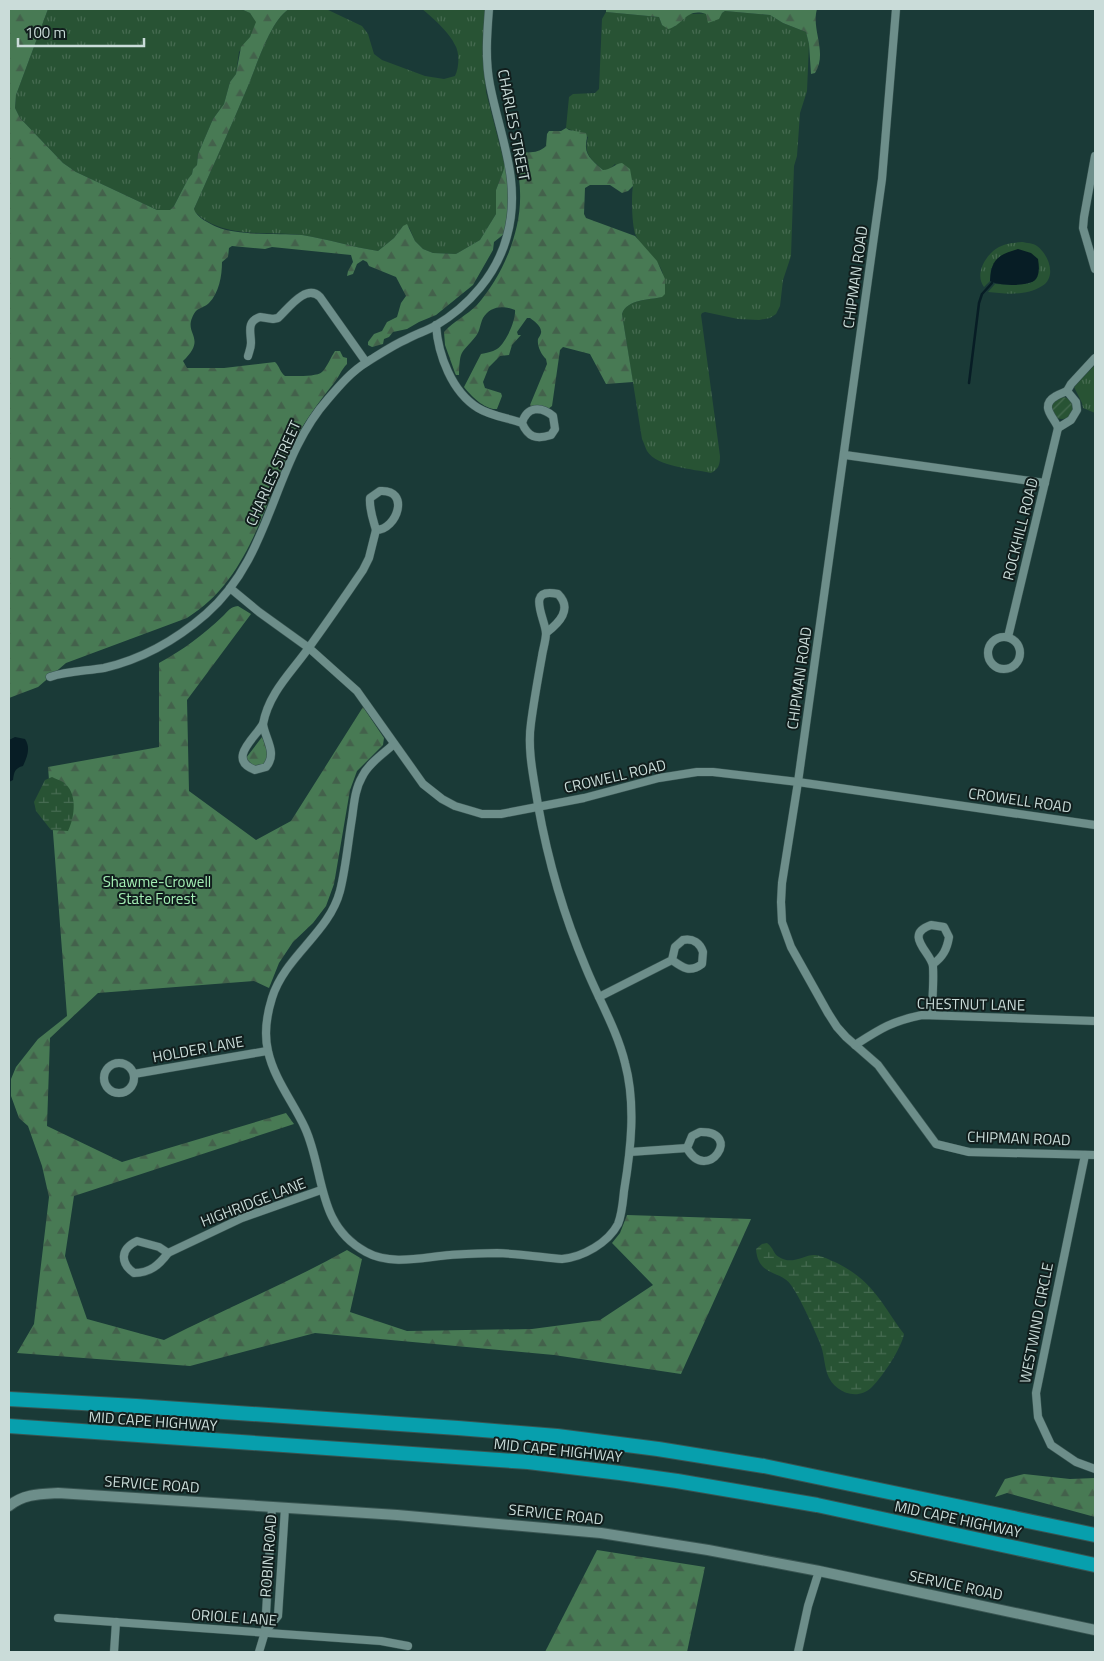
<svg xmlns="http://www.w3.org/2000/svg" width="1104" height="1661" viewBox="0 0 1104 1661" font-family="'Titillium Web',sans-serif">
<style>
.grass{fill:url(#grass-tufts)}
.forest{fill:url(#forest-firs)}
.wetland{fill:url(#wetland-marsh)}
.garden{fill:url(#garden-furrows)}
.water{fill:#071d25}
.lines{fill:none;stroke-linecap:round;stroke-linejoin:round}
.stream{stroke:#071d25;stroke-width:2.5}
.minor-casing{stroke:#395552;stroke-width:9}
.tertiary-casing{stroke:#395552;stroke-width:12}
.motorway-casing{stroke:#395552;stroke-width:16}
.minor{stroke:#6d8e8a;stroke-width:8}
.tertiary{stroke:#6d8e8a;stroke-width:10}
.motorway{stroke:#079fad;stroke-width:14}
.labels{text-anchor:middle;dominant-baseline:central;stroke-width:4;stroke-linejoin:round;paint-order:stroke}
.street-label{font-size:15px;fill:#cadcd9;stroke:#111e1d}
.park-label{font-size:15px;fill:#a4efb5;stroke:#111e1d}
</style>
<defs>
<pattern id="grass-tufts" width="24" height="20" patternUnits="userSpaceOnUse" patternTransform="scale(1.25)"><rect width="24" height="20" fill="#285334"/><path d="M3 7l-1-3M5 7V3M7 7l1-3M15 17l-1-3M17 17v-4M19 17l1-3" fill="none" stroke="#466b51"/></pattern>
<pattern id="forest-firs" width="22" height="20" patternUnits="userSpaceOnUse" patternTransform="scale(1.25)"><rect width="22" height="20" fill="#487a54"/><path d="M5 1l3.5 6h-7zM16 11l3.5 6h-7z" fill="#43614b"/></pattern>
<pattern id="wetland-marsh" width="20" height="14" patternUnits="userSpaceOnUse" patternTransform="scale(1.25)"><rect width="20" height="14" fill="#285334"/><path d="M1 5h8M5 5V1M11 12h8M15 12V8" fill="none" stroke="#466b51"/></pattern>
<pattern id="garden-furrows" width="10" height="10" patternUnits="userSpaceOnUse" patternTransform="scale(1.25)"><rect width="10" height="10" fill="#285334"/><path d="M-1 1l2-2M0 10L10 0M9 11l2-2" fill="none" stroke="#466b51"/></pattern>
</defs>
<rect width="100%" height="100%" fill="#1a3a37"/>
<g class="grass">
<polygon points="48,9 241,9 250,13 257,22 250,37 239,52 236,74 230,82 224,104 213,119 198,154 197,165 193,169 192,174 188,179 174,206 170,210 157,210 76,172 63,163 20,118 15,108 16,95"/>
<path d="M289,9H326L362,26L368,34L374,54L382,60L425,76L444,79L455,76C459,68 460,53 455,45C450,33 432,17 422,9H486L483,41L486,92L504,162V169L496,190V214L480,240L456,254L433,253L423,249L415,241L409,227L403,226L394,238L378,251C352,247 328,239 302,235C267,231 222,239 195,212L194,209C212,168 231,127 248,86C257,65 270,21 289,9Z"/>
<path d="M725,11L770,15L783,23L806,32L809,44L807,91L800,113L797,156L794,166L791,256L783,280L780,306L776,314L770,318L759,320L738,319L705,312L702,313L701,315L720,456C720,464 719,469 711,473C694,469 657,467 647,451C645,447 644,443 642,439L622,314C627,299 649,300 662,297C666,271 663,268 645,249C642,245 638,241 636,236C632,228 631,196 633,186L615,164L609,170H603C591,159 583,154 588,137L566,128L569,97L573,94L595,93L599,89L602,19L606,12L659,17L662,25L674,27L687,14L722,13Z"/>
<path d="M1022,242C1027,243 1033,243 1037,246C1049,255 1057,277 1042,286C1026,296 1006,294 988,292L995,284L1013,285L1032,283L991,268L990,281L984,287C974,274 986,254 999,247C1007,243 1013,243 1022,242Z"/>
<polygon points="1094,366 1095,367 1095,413 1083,408 1082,403 1074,387"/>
</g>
<g class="forest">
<path d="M9,9H48L16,95L15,108L20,118L63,163L76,172L157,210H170L174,206L188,179L192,174L193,169L197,165L198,154L213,119L224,104L230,82L236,74L241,47L250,37L256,22L250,13L241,9H289C270,21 257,65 248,86C231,127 212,168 194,209C196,217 210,224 217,227C238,236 279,233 302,235C328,239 352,247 378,251L394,238L403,226L407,224L415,241L423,249L433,253L456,254L480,240L496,214V190L504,169V162C513,184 508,211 504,234L494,242L493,250L473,285L436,315L419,322L407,329L393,332L389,337L384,339L383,344L372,347L368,345V342L374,334L382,331L387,322L397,317L401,303L406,296L396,277L369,266L367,262L363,260L357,264L353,274L347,276L348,271L353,262L351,255L272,247L265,249L232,246L229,248L228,257L222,262C222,276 219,293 209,303C201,310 197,306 192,318C185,335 207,338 183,361L187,368H224L275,362C280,367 280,372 285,376C294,376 317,377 322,372C327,367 331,357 335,351H340L343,357L347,358V364C341,370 339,377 334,383C318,403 303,423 292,446C262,508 249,580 187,618L66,663L38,687L9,698Z"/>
<path d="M606,9H817C811,30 828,52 815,73L811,74L809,44L806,32L783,23L770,15L725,11L722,13L719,19L708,23L706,14C686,7 683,26 668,29L662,25L659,17L606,12Z"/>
<path d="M566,128L569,130L586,133C588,139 586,139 586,145C585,156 595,163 603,170C611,170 614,164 622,163L630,169L633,186L628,191L622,193L610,185H590L585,188L584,214L586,218L635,236L657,261L665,279V294L662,297C649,300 627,299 622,314L633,382L606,384L590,354L563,347L560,350L552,406L548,409L532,408L530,405L547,364L546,359C541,354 537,346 538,339C539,337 542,333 541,331C541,326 534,321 530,318H527L517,332L518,335H521L512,345L509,355L500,356L489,367L483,382L485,388L501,393L502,396L497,409C485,410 471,396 464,387L481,354C486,353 492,352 497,349C506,343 516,320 515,310C503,305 490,306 483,318C480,324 480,331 476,336C461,355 460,348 459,375H456L455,373L445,345L444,332C454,321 467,315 477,305C503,275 522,231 520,191C520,178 516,166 514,153L516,151C526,153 538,154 546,146L547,134L549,131H561Z"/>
<path d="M238,606L251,614L187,700L189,791L256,840L291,821L363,707L384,738L383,745L357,771L350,790L334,884L326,906L313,923L293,942L279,963L269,988L254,981L98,993L50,1038L47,1126L122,1162L286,1113L294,1124L74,1196L65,1256L87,1319L164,1340C225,1309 288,1283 347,1250L362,1259L350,1312L407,1331L532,1329L600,1320L653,1285L612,1243L620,1233L627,1215L751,1219L681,1374L554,1355L315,1333L190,1366L17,1353L34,1324L49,1197L42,1166L28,1126L19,1118L11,1096V1079L16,1067L38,1039L67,1016L48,767L159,747V663C183,650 203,635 223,616C228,611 230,607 238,606Z"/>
<path d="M262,737C266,747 269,753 266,763L255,767L249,763L246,758Z"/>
<polygon points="1024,1474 1070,1479 1095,1478 1095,1517 1007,1493 995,1497 1005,1479"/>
<polygon points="597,1550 705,1567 687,1652 545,1652"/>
</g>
<g class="wetland">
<path d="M52,777C55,779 60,780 63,782C78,792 75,817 68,831L51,830L36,811L34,802L45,780Z"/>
<path d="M767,1243C774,1248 773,1254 779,1257C792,1266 805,1254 815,1255C823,1256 830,1260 837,1263C873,1281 881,1303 904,1334C901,1349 883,1376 872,1387C857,1402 833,1392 827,1373C824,1363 824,1353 820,1343C812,1325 802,1301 791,1285C781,1270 758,1277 756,1249L762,1244Z"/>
</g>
<circle class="garden" cx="1062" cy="408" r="11"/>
<g class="water">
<path d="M1018,249L1031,253L1038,259C1039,266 1040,273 1036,279C1030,287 997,286 990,281C991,259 998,255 1018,249Z"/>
<path d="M15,737L25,739C31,748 27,757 23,766C15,768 14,772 13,780L9,782V740Z"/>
</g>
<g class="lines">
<polyline class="stream" points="969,383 979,303 982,294 992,283"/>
<g class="minor-casing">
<g id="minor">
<polyline points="896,9 882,179 798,782 782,883 781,902 782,922 791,947 828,1013 837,1027 846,1037 878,1065 936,1144 969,1152 1095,1155"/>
<polyline points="1095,156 1084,217 1083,228 1095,269"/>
<path d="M436,325C438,355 452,392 478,408C491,416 508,418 522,423C527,406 541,406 553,416L555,429L551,435C536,440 528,437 522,423"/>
<path d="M248,356C249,352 251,348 251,343C251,332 246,322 260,317L273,319L278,318C288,309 306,283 320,297L366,362"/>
<path d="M1067,391L1076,402L1077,410L1071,420L1058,428C1055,418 1038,406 1056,396C1059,394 1063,393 1067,391Z"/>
<polyline points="1067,391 1071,384 1095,358"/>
<polyline points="845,455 1045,483"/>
<path d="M380,491C411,489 397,530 376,530C373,519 369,509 370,498Z"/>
<polyline points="230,588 259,612 309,648 357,691 423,784 442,799 455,806 472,811 482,814 501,814 584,798 659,778 697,772 713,772 798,782 1095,825"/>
<polyline points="1008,637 1058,428"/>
<circle cx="1004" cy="653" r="16"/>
<path d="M50,677C67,671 86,671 104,668C143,659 176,640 206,614C273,556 272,462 328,399C340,385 352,371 367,362C380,354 393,345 407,339C416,334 426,331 435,326C469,306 497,274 507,236C522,182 500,137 490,85C485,60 487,34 489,9"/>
<path d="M263,724C269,692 292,672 310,646C328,621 346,595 363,570L369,558L376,530"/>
<path d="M263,724C265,739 278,753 266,767L255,770C226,759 256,737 263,724Z"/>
<path d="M394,744C383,754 368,764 362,777C355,789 354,804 352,818C348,842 346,867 340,891C329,933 285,956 272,998C267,1014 264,1034 268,1051C274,1079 293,1102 305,1128C325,1172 316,1225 366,1252C391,1266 424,1257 450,1255C466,1254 481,1253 497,1253C519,1254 541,1257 562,1259C583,1257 608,1243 618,1224C622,1214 623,1201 624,1191C631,1149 636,1104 625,1063C617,1030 599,1000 586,968C564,916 548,861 538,805C534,779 527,750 531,723C534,700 538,678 542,656C543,649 546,640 546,633C545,618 525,587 558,594C573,609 559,623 546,633"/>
<path d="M599,997L672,960L675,947L683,940C693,938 700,943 703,952L702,964C690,973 683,968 672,960"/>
<path d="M932,1015C932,999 934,983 933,967C933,954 902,935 931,925L944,927L949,937C947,949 943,957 933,964"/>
<path d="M855,1045C880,1029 892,1021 922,1015L1095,1021"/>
<circle cx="119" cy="1078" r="15"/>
<polyline points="134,1074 267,1051"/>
<path d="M700,1132C744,1131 707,1185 687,1148L692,1136Z"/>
<polyline points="630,1152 687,1148"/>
<polyline points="1085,1155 1036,1393 1038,1417 1051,1445 1076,1462 1095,1469"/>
<path d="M137,1241L159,1247L168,1253C159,1265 150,1273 134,1273C120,1263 120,1249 137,1241Z"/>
<polyline points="168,1253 242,1218 321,1190"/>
<polyline points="58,1618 381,1641 408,1646"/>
<polyline points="265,1632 278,1616 285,1508"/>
<polyline points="114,1652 116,1622"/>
<polyline points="259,1652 265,1632 272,1507"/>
<polyline points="798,1652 808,1606 819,1571"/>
</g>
</g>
<g class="tertiary-casing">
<path id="tertiary" d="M9,1506C23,1494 40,1494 58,1493L397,1515L601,1533L708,1550L819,1571L1095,1630"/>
</g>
<g class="motorway-casing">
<g id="motorway">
<polyline points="9,1399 136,1406 458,1428 557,1436 658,1449 764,1466 1095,1535"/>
<polyline points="9,1426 528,1462 620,1473 677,1481 817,1505 1095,1565"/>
</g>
</g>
<use href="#minor" class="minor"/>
<use href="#tertiary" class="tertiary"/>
<use href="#motorway" class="motorway"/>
</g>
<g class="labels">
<g class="street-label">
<text transform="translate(514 125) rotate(79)">CHARLES STREET</text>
<text transform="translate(855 277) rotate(-82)">CHIPMAN ROAD</text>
<text transform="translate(273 473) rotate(-66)">CHARLES STREET</text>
<text transform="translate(1020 529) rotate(-76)">ROCKHILL ROAD</text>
<text transform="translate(799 678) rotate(-82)">CHIPMAN ROAD</text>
<text transform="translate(615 776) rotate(-13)">CROWELL ROAD</text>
<text transform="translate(1020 800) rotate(8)">CROWELL ROAD</text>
<text transform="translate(971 1004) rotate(1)">CHESTNUT LANE</text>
<text transform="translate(198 1049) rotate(-10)">HOLDER LANE</text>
<text transform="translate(1019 1138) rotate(2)">CHIPMAN ROAD</text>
<text transform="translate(253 1202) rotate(-21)">HIGHRIDGE LANE</text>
<text transform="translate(1036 1323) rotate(-79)">WESTWIND CIRCLE</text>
<text transform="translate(153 1421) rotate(4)">MID CAPE HIGHWAY</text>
<text transform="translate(558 1450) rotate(6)">MID CAPE HIGHWAY</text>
<text transform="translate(152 1484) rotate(4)">SERVICE ROAD</text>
<text transform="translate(556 1514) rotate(6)">SERVICE ROAD</text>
<text transform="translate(958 1519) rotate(12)">MID CAPE HIGHWAY</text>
<text transform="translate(268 1556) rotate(-86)">ROBIN ROAD</text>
<text transform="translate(956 1585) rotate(12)">SERVICE ROAD</text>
<text transform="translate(234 1617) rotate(4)">ORIOLE LANE</text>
</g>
<g class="park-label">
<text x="157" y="881">Shawme-Crowell<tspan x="157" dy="17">State Forest</tspan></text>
</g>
</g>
<rect width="1104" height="1661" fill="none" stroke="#cadcd9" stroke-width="20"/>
<path d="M18 38v8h126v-8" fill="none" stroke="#cadcd9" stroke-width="2.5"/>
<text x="25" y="38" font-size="15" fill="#cadcd9" stroke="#111e1d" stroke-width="4" paint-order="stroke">100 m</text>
</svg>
